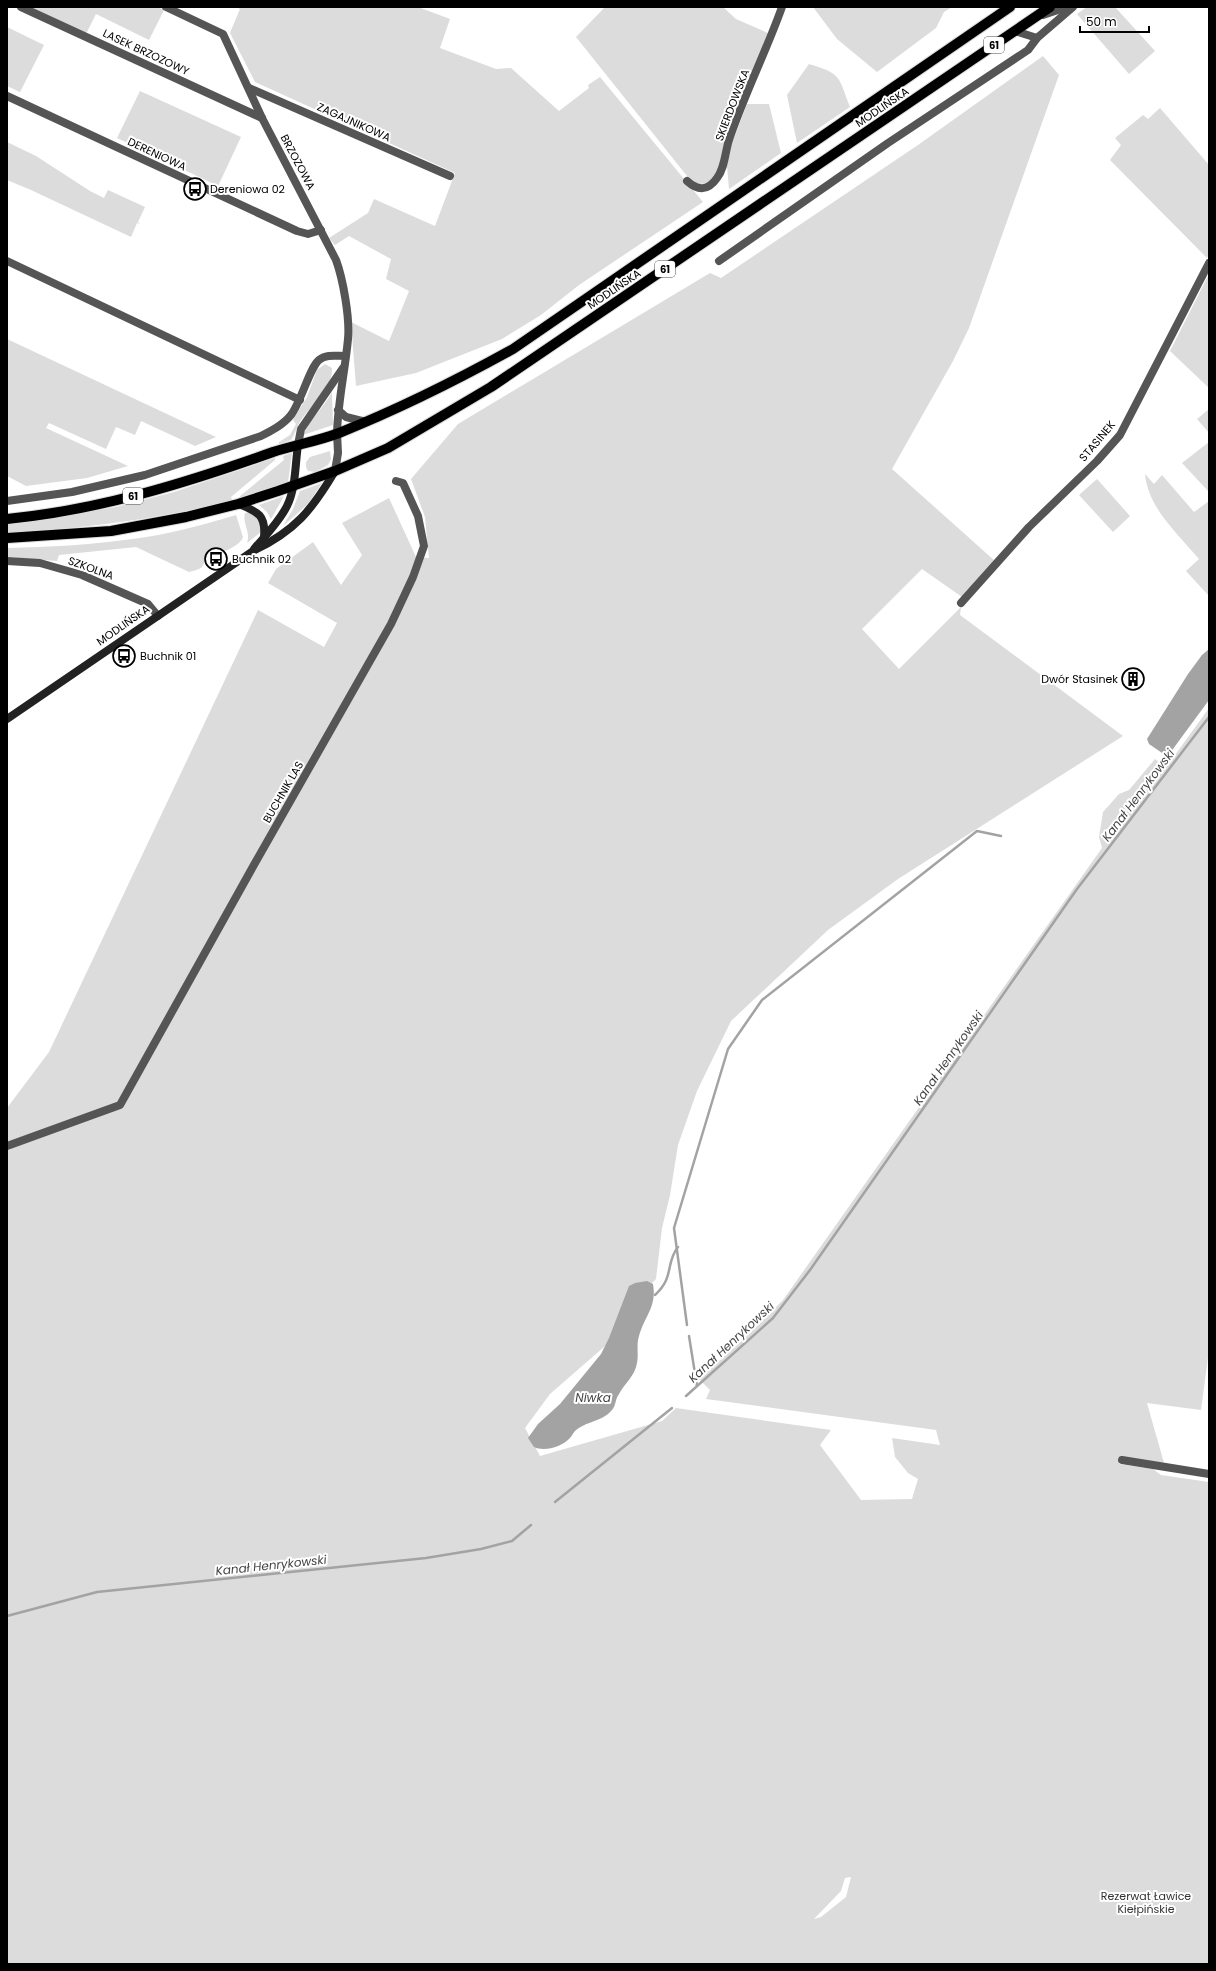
<svg xmlns="http://www.w3.org/2000/svg" width="1216" height="1971" viewBox="0 0 1216 1971" font-family="Poppins,sans-serif">
<style>
.green{fill:#dcdcdc;fill-rule:evenodd}
.water{fill:#a3a3a3}
.lines{fill:none;stroke-linecap:round;stroke-linejoin:round}
.stream{stroke:#a3a3a3;stroke-width:2.5}
.primary-casing{stroke:#dbdbdb;stroke-width:12}
.minor{stroke:#555;stroke-width:8}
.tertiary{stroke:#555;stroke-width:8}
.secondary{stroke:#222;stroke-width:8}
.primary{stroke:#000;stroke-width:10}
.labels{text-anchor:middle;dominant-baseline:central;stroke-width:4;stroke-linejoin:round;paint-order:stroke}
.shield{fill:#fff;stroke:#4c4c4c;stroke-width:1}
.shield-label{font-size:10px;font-weight:bold;fill:#000}
.street-label{font-size:11px;fill:#000;stroke:#fff}
.poi-label{font-size:11px;fill:#000;stroke:#fff;text-anchor:start}
.park-label{font-size:11px;fill:#333;stroke:#fff}
.water-label{font-size:12px;font-style:italic;fill:#444;stroke:#fff}
</style>
<rect width="100%" height="100%" fill="#fff"/>
<g class="green">
<polygon points="28,7 158,7 164,10 149,40 96,14 86,34"/>
<polygon points="236,7 418,7 450,19 440,48 496,69 511,68 559,111 589,88 588,85 600,77 703,202 579,285 541,315 502,339 416,373 356,386 351,322 389,341 409,291 386,279 391,259 349,236 335,245 329,238 368,213 374,199 435,226 455,173 255,82 230,33 240,9"/>
<polygon points="605,7 723,7 736,19 770,34 718,170 708,183 700,184 691,181 576,37"/>
<polygon points="813,7 952,7 944,12 936,28 877,72 837,39"/>
<polygon points="1087,7 1115,7 1155,51 1129,74 1077,14"/>
<polygon points="7,27 44,45 20,92 7,86"/>
<path d="M1043,56L1059,75L969,328L953,361L892,469L995,561L962,597L922,569L862,629L899,669L961,607L960,615L1123,736L898,879L828,930L731,1021L697,1091L678,1145L670,1195L662,1228L656,1279L645,1290L612,1340L550,1394L525,1428L540,1456L662,1421L676,1408L831,1430L820,1445L861,1500L912,1499L918,1479L908,1473L895,1457L892,1438L940,1445L936,1430L706,1399L710,1390L699,1379L746,1337L783,1300L1102,848L1099,837L1103,812L1119,794L1129,790L1155,759L1165,767L1170,762L1209,708V1350L1201,1410L1147,1403L1164,1463L1123,1457L1119,1464L1153,1469L1161,1475L1209,1482V1964H7V1108L49,1052L258,610L324,647L337,623L268,583L276,569L313,542L341,585L362,555L342,523L389,498L416,557L429,558L425,517L411,479L458,424L710,273L721,278L918,145ZM851,1877L846,1897L821,1917L814,1919L841,1891L845,1878Z"/>
<path d="M809,64C842,74 838,76 850,107L797,143L787,95Z"/>
<polygon points="140,91 241,137 218,186 117,138"/>
<polygon points="747,104 769,104 781,153 729,189 727,166 731,146"/>
<polygon points="1160,108 1209,165 1209,254 1207,258 1110,160 1121,145 1115,138 1143,115 1148,119"/>
<polygon points="7,142 36,156 90,191 104,198 108,190 145,207 138,222 140,224 137,223 131,237 31,190 7,180"/>
<polygon points="1209,274 1209,388 1170,351"/>
<polygon points="7,339 216,437 195,446 141,421 135,435 116,427 106,449 49,423 46,428 128,466 87,478 26,486 7,476"/>
<path d="M325,364L332,368C333,389 312,404 301,420C297,426 295,434 291,440L279,445V442L290,435L296,424L293,420L307,397L317,370Z"/>
<path d="M332,392L333,425L303,435C309,419 324,408 332,392Z"/>
<polygon points="1209,409 1209,433 1197,419"/>
<polygon points="1209,442 1209,492 1182,463"/>
<polygon points="330,451 331,459 328,465 315,472 308,471 306,467 306,462 310,457"/>
<polygon points="292,453 288,482 240,498 240,496 284,460 283,456"/>
<path d="M275,458V460L231,497L232,500C158,520 83,528 7,533V524L116,507L174,492Z"/>
<path d="M1145,474L1154,484L1162,475L1194,512L1209,501V596L1186,571L1199,559C1178,534 1148,508 1145,474Z"/>
<polygon points="1097,479 1130,516 1113,532 1079,495"/>
<polygon points="322,483 308,504 283,526 293,509 300,491"/>
<polygon points="284,496 271,519 267,512 259,505"/>
<path d="M249,512L259,519L261,532L247,543C251,532 242,523 245,513Z"/>
<path d="M236,515L243,537C240,548 216,553 207,560C204,562 203,566 201,568C198,570 192,571 189,572L136,547L59,555L57,561L7,557V548C49,547 90,545 132,539C167,535 202,525 236,515Z"/>
</g>
<g class="water">
<polygon points="1209,649 1209,700 1170,753 1165,755 1149,744 1147,739 1188,674 1202,655"/>
<path d="M647,1281L653,1284C657,1307 645,1315 639,1336C636,1345 639,1354 637,1363C635,1376 625,1383 619,1394C615,1399 616,1406 612,1410C602,1422 586,1421 575,1431C573,1433 572,1436 570,1438C562,1447 544,1452 534,1447L528,1438L538,1424L560,1404L601,1354L609,1338L629,1286L635,1283Z"/>
</g>
<g class="lines">
<g class="stream">
<path d="M655,1295C675,1277 665,1263 678,1247"/>
<polyline points="687,1325 674,1228 728,1049 762,1000 977,831 1001,836"/>
<polyline points="689,1336 697,1386"/>
<polyline points="686,1396 773,1318 810,1270 1077,889 1209,717"/>
<polyline points="555,1502 672,1408"/>
<polyline points="7,1616 97,1592 426,1558 481,1549 512,1541 531,1525"/>
</g>
<g class="primary-casing">
<g id="primary">
<path d="M7,519C99,510 186,483 273,452C295,445 318,441 339,433C399,409 457,380 513,349L1010,7"/>
<polyline points="7,538 111,531 186,517 238,504 278,491 335,471 388,448 491,387 1050,7"/>
</g>
</g>
<g class="minor">
<polyline points="21,7 262,118"/>
<path d="M166,7L223,34L262,118L336,260C343,279 350,318 348,339C345,371 338,401 337,433"/>
<polyline points="1043,15 1067,7"/>
<polyline points="1015,31 1037,38"/>
<polyline points="249,88 450,176"/>
<polyline points="7,96 297,231 308,234 321,230"/>
<path d="M687,181C698,191 708,191 717,178C725,168 725,152 729,140C744,95 766,52 782,7"/>
<polyline points="7,261 300,400"/>
<polyline points="719,261 888,143 1028,50 1037,38 1073,7"/>
<polyline points="338,410 346,417 366,422"/>
<polyline points="298,445 301,429 343,368"/>
<path d="M7,501L72,492L145,475L261,436C271,431 283,425 291,415C301,402 310,367 319,360C326,354 336,356 345,356"/>
<polyline points="7,561 40,563 82,575 148,604 158,616"/>
<polyline points="961,603 1029,527 1097,461 1120,435 1209,263"/>
<polyline points="7,1146 120,1105 255,863 391,624 413,577 424,546 418,516 403,483 396,481"/>
<polyline points="1122,1460 1209,1474"/>
</g>
<polyline class="tertiary" points="335,471 338,453 337,433"/>
<g class="secondary">
<path d="M239,504C258,512 266,515 264,537"/>
<path d="M254,549C266,535 279,522 287,506C296,488 295,465 298,445"/>
<path d="M7,719L253,551C295,531 312,510 335,471"/>
</g>
<use href="#primary" class="primary"/>
</g>
<defs>
<g id="bus-ring" transform="scale(1.15)"><circle r="9.5" fill="#fff" stroke="#000" stroke-width="1.5"/><path d="M-5-6H5V4H4V6H2V4H-2V6H-4V4H-5ZM-3.5-4V0h7V-4ZM-3.5 1.2v1.5H-2V1.2ZM2 1.2v1.5H3.5V1.2Z" fill="#000"/></g>
<g id="building-ring" transform="scale(1.15)"><circle r="9.5" fill="#fff" stroke="#000" stroke-width="1.5"/><path d="M-4-6H4V6H1V3H-1V6H-4ZM-2.5-4.3h1.7v1.8h-1.7ZM.8-4.3h1.7v1.8H.8ZM-2.5-1h1.7V.8h-1.7ZM.8-1h1.7V.8H.8Z" fill="#000"/></g>
</defs>
<g fill-rule="evenodd">
<use href="#bus-ring" x="195" y="189"/>
<use href="#bus-ring" x="216" y="559"/>
<use href="#bus-ring" x="124" y="656"/>
<use href="#building-ring" x="1133" y="679"/>
</g>
<g class="labels">
<g class="shield">
<rect x="984" y="37" width="20" height="16" rx="3"/>
<rect x="655" y="261" width="20" height="16" rx="3"/>
<rect x="123" y="488" width="20" height="16" rx="3"/>
</g>
<g class="shield-label">
<text x="994" y="45">61</text>
<text x="665" y="269">61</text>
<text x="133" y="496">61</text>
</g>
<g class="street-label">
<text transform="translate(146 52) rotate(25)">LASEK BRZOZOWY</text>
<text transform="translate(732 105) rotate(-69)">SKIERDOWSKA</text>
<text transform="translate(882 107) rotate(-34)">MODLIŃSKA</text>
<text transform="translate(354 122) rotate(24)">ZAGAJNIKOWA</text>
<text transform="translate(157 154) rotate(25)">DERENIOWA</text>
<text transform="translate(298 162) rotate(62)">BRZOZOWA</text>
<text transform="translate(614 289) rotate(-34)">MODLIŃSKA</text>
<text transform="translate(1097 441) rotate(-50)">STASINEK</text>
<text transform="translate(91 568) rotate(20)">SZKOLNA</text>
<text transform="translate(123 625) rotate(-35)">MODLIŃSKA</text>
<text transform="translate(283 792) rotate(-60)">BUCHNIK LAS</text>
</g>
<g class="poi-label">
<text x="210" y="189">Dereniowa 02</text>
<text x="232" y="559">Buchnik 02</text>
<text x="140" y="656">Buchnik 01</text>
<text x="1118" y="679" text-anchor="end">Dwór Stasinek</text>
</g>
<g class="park-label">
<text x="1146" y="1896">Rezerwat Ławice<tspan x="1146" dy="13">Kiełpińskie</tspan></text>
</g>
<g class="water-label">
<text transform="translate(1138 795) rotate(-53)">Kanał Henrykowski</text>
<text transform="translate(948 1058) rotate(-55)">Kanał Henrykowski</text>
<text transform="translate(731 1342) rotate(-43)">Kanał Henrykowski</text>
<text x="593" y="1397">Niwka</text>
<text transform="translate(271 1565) rotate(-6)">Kanał Henrykowski</text>
</g>
</g>
<rect width="1216" height="1971" fill="none" stroke="#000000" stroke-width="16"/>
<path d="M1080 26v6h69v-6" fill="none" stroke="#000000" stroke-width="2"/>
<text x="1086" y="26" font-size="12" fill="#000000" stroke="#ffffff" stroke-width="3" paint-order="stroke">50 m</text>
</svg>
